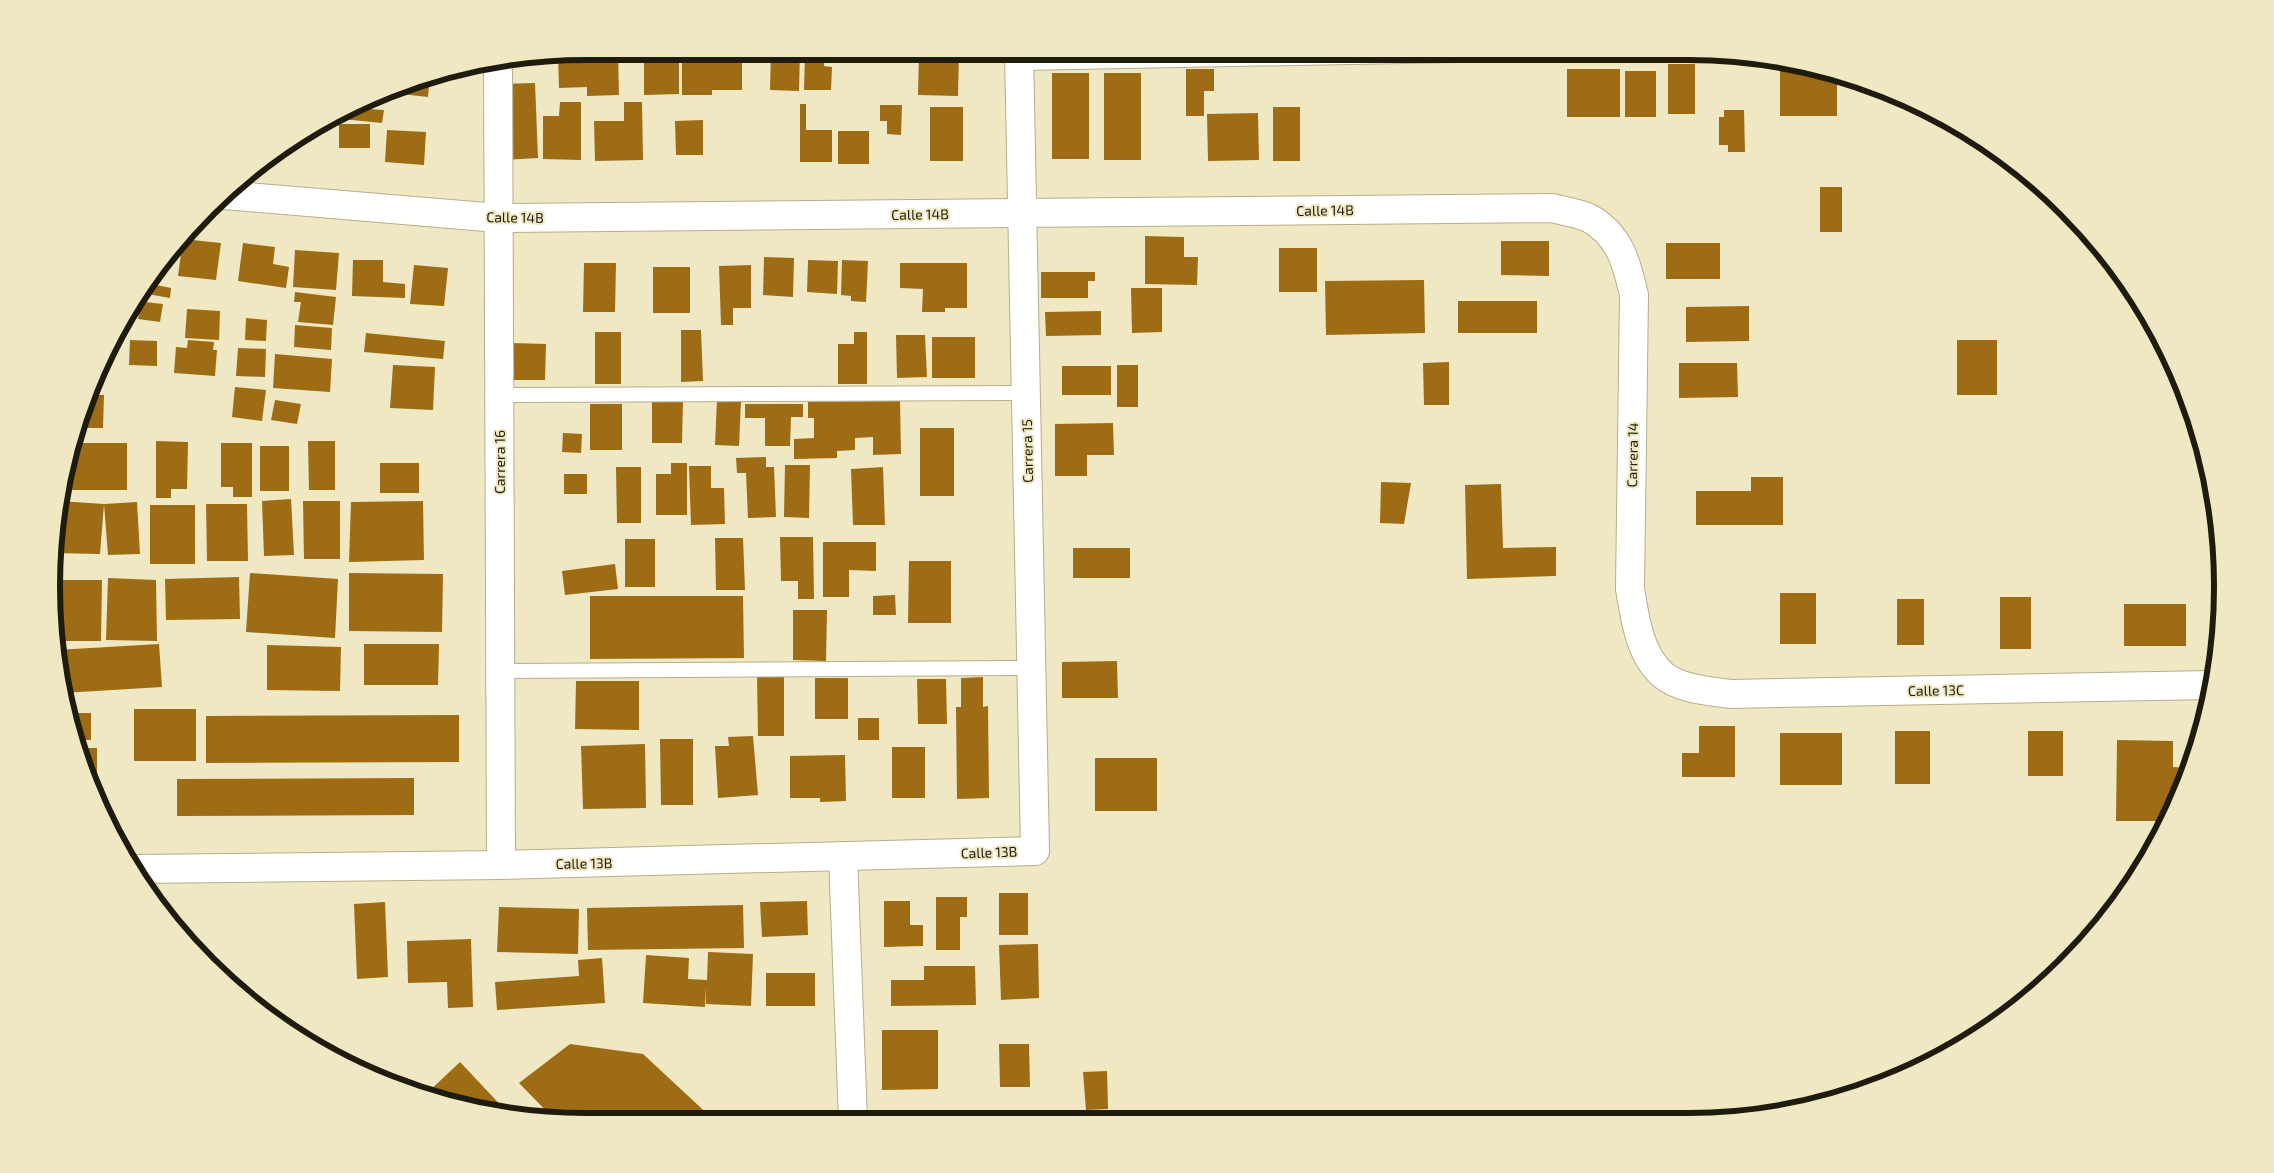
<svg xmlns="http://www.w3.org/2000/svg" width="2274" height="1173" viewBox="0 0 2274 1173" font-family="'Exo 2',sans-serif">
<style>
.building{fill:#9e6c14}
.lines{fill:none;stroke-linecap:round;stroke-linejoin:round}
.lane-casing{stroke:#b6ae8b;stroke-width:16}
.street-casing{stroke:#b6ae8b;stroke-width:30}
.lane{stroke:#fff;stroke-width:14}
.street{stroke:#fff;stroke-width:28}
.labels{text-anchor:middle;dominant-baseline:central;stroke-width:4;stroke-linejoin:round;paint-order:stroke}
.street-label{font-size:14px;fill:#1f1c0e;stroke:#f0e8c3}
.rim{fill:none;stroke:#1f1c0e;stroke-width:6}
</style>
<rect width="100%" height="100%" fill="#f0e8c3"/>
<g class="building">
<polygon points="586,51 618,51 619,95 587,96 587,87 559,88 558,54"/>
<polygon points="644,51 679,51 679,94 644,95"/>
<polygon points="682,51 742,51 742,90 712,90 712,95 682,95"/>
<polygon points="771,51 800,51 799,91 770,90"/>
<polygon points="919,52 959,52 958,96 918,95"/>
<polygon points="805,54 825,54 824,66 832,67 831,90 804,90"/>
<polygon points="546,55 546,62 510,63 510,59"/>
<rect x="1668" y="64" width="27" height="50"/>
<polygon points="1780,66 1806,66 1837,74 1837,116 1780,116"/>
<polygon points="1186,69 1214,69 1214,91 1204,91 1204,116 1186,116"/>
<rect x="1567" y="69" width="53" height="48"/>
<rect x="1625" y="71" width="31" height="46"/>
<rect x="1052" y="73" width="37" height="86"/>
<rect x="1104" y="73" width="37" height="87"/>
<polygon points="430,75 428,97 392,93 392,90"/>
<polygon points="535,83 538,158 504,160 501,84"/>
<polygon points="369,100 369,109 384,110 382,123 342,119 342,112"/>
<polygon points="560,102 581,102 581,160 543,159 543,116 559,116"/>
<polygon points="624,102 642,102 643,160 595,161 594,121 624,121"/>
<polygon points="800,104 806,104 806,130 832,130 832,162 800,162"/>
<polygon points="880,105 902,105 901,135 887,134 887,121 880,121"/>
<rect x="930" y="107" width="33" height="54"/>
<rect x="1273" y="107" width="27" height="54"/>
<polygon points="1724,110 1744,110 1745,152 1728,152 1728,145 1719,145 1719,117 1724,117"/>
<polygon points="1258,113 1259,160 1208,161 1207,114"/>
<polygon points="703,120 703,155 676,155 675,121"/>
<rect x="339" y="124" width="31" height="24"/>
<polygon points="387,130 426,132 424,165 385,162"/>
<rect x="838" y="131" width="31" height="33"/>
<rect x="1820" y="187" width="22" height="45"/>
<polygon points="1145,236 1184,237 1184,257 1198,257 1197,285 1145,284"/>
<polygon points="183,239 221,243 216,280 178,276"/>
<polygon points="1501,241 1549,241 1549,276 1501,275"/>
<polygon points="243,243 275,247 273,264 289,267 286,288 238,281"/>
<rect x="1666" y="243" width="54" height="36"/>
<rect x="1279" y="248" width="38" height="44"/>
<polygon points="295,250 339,253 336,290 293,287"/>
<polygon points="764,257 794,258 793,297 763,295"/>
<polygon points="353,260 383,260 383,282 405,284 405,298 352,296"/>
<polygon points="808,260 838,261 837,294 807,292"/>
<polygon points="842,260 868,261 866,302 851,301 851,296 841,295"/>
<polygon points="584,263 616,263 615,312 583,312"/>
<polygon points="900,263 967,263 967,308 945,308 945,312 922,312 923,289 900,288"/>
<polygon points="414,265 448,268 444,306 410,304"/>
<polygon points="751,265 751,308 733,308 733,325 721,325 719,266"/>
<rect x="653" y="267" width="37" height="46"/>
<polygon points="1041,272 1095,272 1095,281 1088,281 1088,298 1041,298"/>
<polygon points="153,277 157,277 156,285 171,288 170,298 142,293"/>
<polygon points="1424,280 1425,333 1326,335 1325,281"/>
<polygon points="1131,288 1162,288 1162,332 1132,333"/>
<polygon points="295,292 336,297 333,325 298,322 301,302 294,302"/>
<polygon points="136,301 163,304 160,322 138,319 140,308 132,307"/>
<rect x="1458" y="301" width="79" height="32"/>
<polygon points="1749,306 1749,341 1686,342 1686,307"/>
<polygon points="187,309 220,311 219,340 185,338"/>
<polygon points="1101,311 1101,335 1046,336 1045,312"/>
<polygon points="246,318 267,320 266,341 245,340"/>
<polygon points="295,325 332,328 331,350 294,347"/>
<polygon points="681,330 701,330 703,381 681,382"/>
<rect x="595" y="332" width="26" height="52"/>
<polygon points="854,332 867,332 867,384 838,384 838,344 854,344"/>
<polygon points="366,333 445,341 443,359 364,352"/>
<polygon points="896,335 925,335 927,377 897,378"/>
<rect x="932" y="337" width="43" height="41"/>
<polygon points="130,340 157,341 157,366 129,365"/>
<polygon points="188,340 214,342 213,350 217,350 215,376 174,373 176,347 187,348"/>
<rect x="1957" y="340" width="40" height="55"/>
<polygon points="512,343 546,344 545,380 511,380"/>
<polygon points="238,348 266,349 265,377 236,376"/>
<polygon points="275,354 332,359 330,392 273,388"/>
<polygon points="1449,362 1449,405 1424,405 1423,363"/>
<polygon points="1679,363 1737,363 1738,397 1679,398"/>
<polygon points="393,365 435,367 433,410 390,408"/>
<rect x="1117" y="365" width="21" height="42"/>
<rect x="1062" y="366" width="49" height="29"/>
<polygon points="235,387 266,390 262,421 232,417"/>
<polygon points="88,395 104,395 103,428 78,428"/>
<polygon points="275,400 301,404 297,424 271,420"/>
<polygon points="652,400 683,401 682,443 652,443"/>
<polygon points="717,400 741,401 739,446 715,445"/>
<polygon points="900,401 901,454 873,455 873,437 855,438 855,450 837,451 837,458 794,459 794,439 814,438 814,418 808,418 808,402"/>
<rect x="590" y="404" width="32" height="46"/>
<polygon points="745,404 803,404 803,417 791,417 790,446 765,446 765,418 745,418"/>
<polygon points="1113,423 1114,455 1087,455 1087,476 1055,476 1055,424"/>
<rect x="920" y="428" width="34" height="68"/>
<polygon points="563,433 582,434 581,453 562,452"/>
<polygon points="156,441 188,442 187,489 171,489 171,498 156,498"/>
<polygon points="308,441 335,441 335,490 309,490"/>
<polygon points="73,443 127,443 127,490 63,490 63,476"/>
<polygon points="221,443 252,443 252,497 233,497 233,487 221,487"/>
<rect x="260" y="446" width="29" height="45"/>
<polygon points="766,457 766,467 774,467 776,517 748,518 746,473 737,473 736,458"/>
<rect x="380" y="463" width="39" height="30"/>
<polygon points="671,463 687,463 687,515 656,515 656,474 671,474"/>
<polygon points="785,465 810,465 809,518 784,517"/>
<polygon points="689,466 711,466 711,488 724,488 725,524 691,525"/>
<polygon points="616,467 641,467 641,523 617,523"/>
<polygon points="883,467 885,525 853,525 851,469"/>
<rect x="564" y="474" width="23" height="20"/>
<polygon points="1751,477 1783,477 1783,525 1696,525 1696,491 1751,491"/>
<polygon points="1381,482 1411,483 1404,524 1380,523"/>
<polygon points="1501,484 1503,548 1556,547 1556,576 1467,579 1465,485"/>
<polygon points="291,499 294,555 264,556 262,501"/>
<polygon points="59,501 104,504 100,554 52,553"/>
<polygon points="303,501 340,501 340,559 304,559"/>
<polygon points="423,501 424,560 349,562 351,502"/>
<polygon points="137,502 140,554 108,555 104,504"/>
<polygon points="206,504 247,504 248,561 207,561"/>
<rect x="150" y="505" width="45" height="59"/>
<polygon points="780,537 813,537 814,599 798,599 798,581 781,581"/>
<polygon points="715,538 743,538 745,590 716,590"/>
<rect x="625" y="539" width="30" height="48"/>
<polygon points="823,542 876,542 876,571 849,570 849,597 823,597"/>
<rect x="1073" y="548" width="57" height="30"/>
<polygon points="909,561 951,561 951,623 908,623"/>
<polygon points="615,564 618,589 565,595 562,571"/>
<polygon points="250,573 338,579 335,638 246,632"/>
<polygon points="349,573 443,574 442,632 349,631"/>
<polygon points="239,577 240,619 166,620 165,579"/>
<polygon points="108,578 156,580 157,641 106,640"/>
<polygon points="53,580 102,580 101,641 55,641"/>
<rect x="1780" y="593" width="36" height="51"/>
<polygon points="895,595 896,615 873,615 873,596"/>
<polygon points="590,596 743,596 744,658 590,659"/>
<rect x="2000" y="597" width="31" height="52"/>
<rect x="1897" y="599" width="27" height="46"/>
<rect x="2124" y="604" width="62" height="42"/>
<polygon points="793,610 827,610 826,661 793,660"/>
<polygon points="159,644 162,687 63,693 56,650"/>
<polygon points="364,644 439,644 438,685 364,685"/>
<polygon points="267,645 341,647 340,691 267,690"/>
<polygon points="1117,661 1118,698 1062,698 1062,662"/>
<polygon points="757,677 784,677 784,736 758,736"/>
<polygon points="983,677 983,707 988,706 989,798 957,799 956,707 961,707 961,678"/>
<rect x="815" y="678" width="33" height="41"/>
<polygon points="917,679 946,679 947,724 918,724"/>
<polygon points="576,681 639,681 639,730 575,729"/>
<rect x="134" y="709" width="62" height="52"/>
<polygon points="67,713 91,713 91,740 84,740 84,748 97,748 97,798"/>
<polygon points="459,715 459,762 206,763 206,716"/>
<rect x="858" y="718" width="21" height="22"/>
<polygon points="1699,726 1735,726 1735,777 1682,777 1682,753 1699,753"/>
<rect x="1895" y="731" width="35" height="53"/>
<rect x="2028" y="731" width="35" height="45"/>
<rect x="1780" y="733" width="62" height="52"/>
<polygon points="753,736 758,795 718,798 715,746 729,746 728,737"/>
<polygon points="660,739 693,739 693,805 661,805"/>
<polygon points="2117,740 2173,741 2173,767 2188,768 2168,821 2116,821"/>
<polygon points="645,744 646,808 583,809 581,746"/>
<rect x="892" y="747" width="33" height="51"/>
<polygon points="845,755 846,801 820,802 820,798 790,798 790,756"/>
<rect x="1095" y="758" width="62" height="53"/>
<polygon points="414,778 414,815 177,816 177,779"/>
<rect x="999" y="893" width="29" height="42"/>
<polygon points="936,897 967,897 967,917 960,917 960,950 936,950"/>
<polygon points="807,901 808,935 762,937 760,902"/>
<polygon points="884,901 910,901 910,925 923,925 923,946 884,947"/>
<polygon points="385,902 388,977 357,979 354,904"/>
<polygon points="743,905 744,948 588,950 587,908"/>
<polygon points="499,907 579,909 578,954 497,952"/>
<polygon points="471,939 473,1007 448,1008 447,982 408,983 407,941"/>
<polygon points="1038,944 1039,998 1001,1000 999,945"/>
<polygon points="708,952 753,954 751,1006 706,1004 706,988 705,1007 643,1003 646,955 689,958 688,979 707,980"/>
<polygon points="602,958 605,1003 497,1010 495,982 579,976 578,960"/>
<polygon points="924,966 975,966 976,1005 891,1006 891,980 924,980"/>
<rect x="766" y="973" width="49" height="33"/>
<polygon points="882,1030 938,1030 938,1089 882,1090"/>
<polygon points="570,1044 643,1054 714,1120 556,1121 519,1083"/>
<polygon points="999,1044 1029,1044 1030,1087 1000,1087"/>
<polygon points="460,1062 509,1114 448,1104 425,1095"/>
<polygon points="1107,1071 1108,1109 1086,1110 1083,1072"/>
</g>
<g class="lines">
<g class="lane-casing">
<g id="lane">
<polyline points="1019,63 1620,52"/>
<polyline points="498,395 1026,393"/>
<polyline points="499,671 1031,668"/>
</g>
</g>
<g class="street-casing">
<g id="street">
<polyline points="498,60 501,865"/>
<path d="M225,195L498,218L1552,208C1563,211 1578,213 1589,218C1620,235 1627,264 1634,295L1630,589C1635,618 1639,654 1663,675C1679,689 1710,691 1730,694L2211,685"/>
<polyline points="843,856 853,1120"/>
<polyline points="133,869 501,865 1035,851 1019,52"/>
</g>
</g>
<use href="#lane" class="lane"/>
<use href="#street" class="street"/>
</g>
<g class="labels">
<g class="street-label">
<text transform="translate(1325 210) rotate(-1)">Calle 14B</text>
<text transform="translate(920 214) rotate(-1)">Calle 14B</text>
<text transform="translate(515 217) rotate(1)">Calle 14B</text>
<text transform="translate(1027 451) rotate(-91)">Carrera 15</text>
<text transform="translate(1632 455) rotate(-89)">Carrera 14</text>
<text transform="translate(499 462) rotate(-90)">Carrera 16</text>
<text transform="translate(1936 690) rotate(-1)">Calle 13C</text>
<text transform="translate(989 852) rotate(-2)">Calle 13B</text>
<text transform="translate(584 863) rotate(-1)">Calle 13B</text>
</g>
</g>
<path d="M0 0H2274V1173H0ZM586 60H1688A526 526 0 0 1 2214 586V587A526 526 0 0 1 1688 1113H586A526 526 0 0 1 60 587V586A526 526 0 0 1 586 60Z" fill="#f0e8c3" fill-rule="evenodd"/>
<path class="rim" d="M586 60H1688A526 526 0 0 1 2214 586V587A526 526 0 0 1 1688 1113H586A526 526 0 0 1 60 587V586A526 526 0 0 1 586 60Z"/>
</svg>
